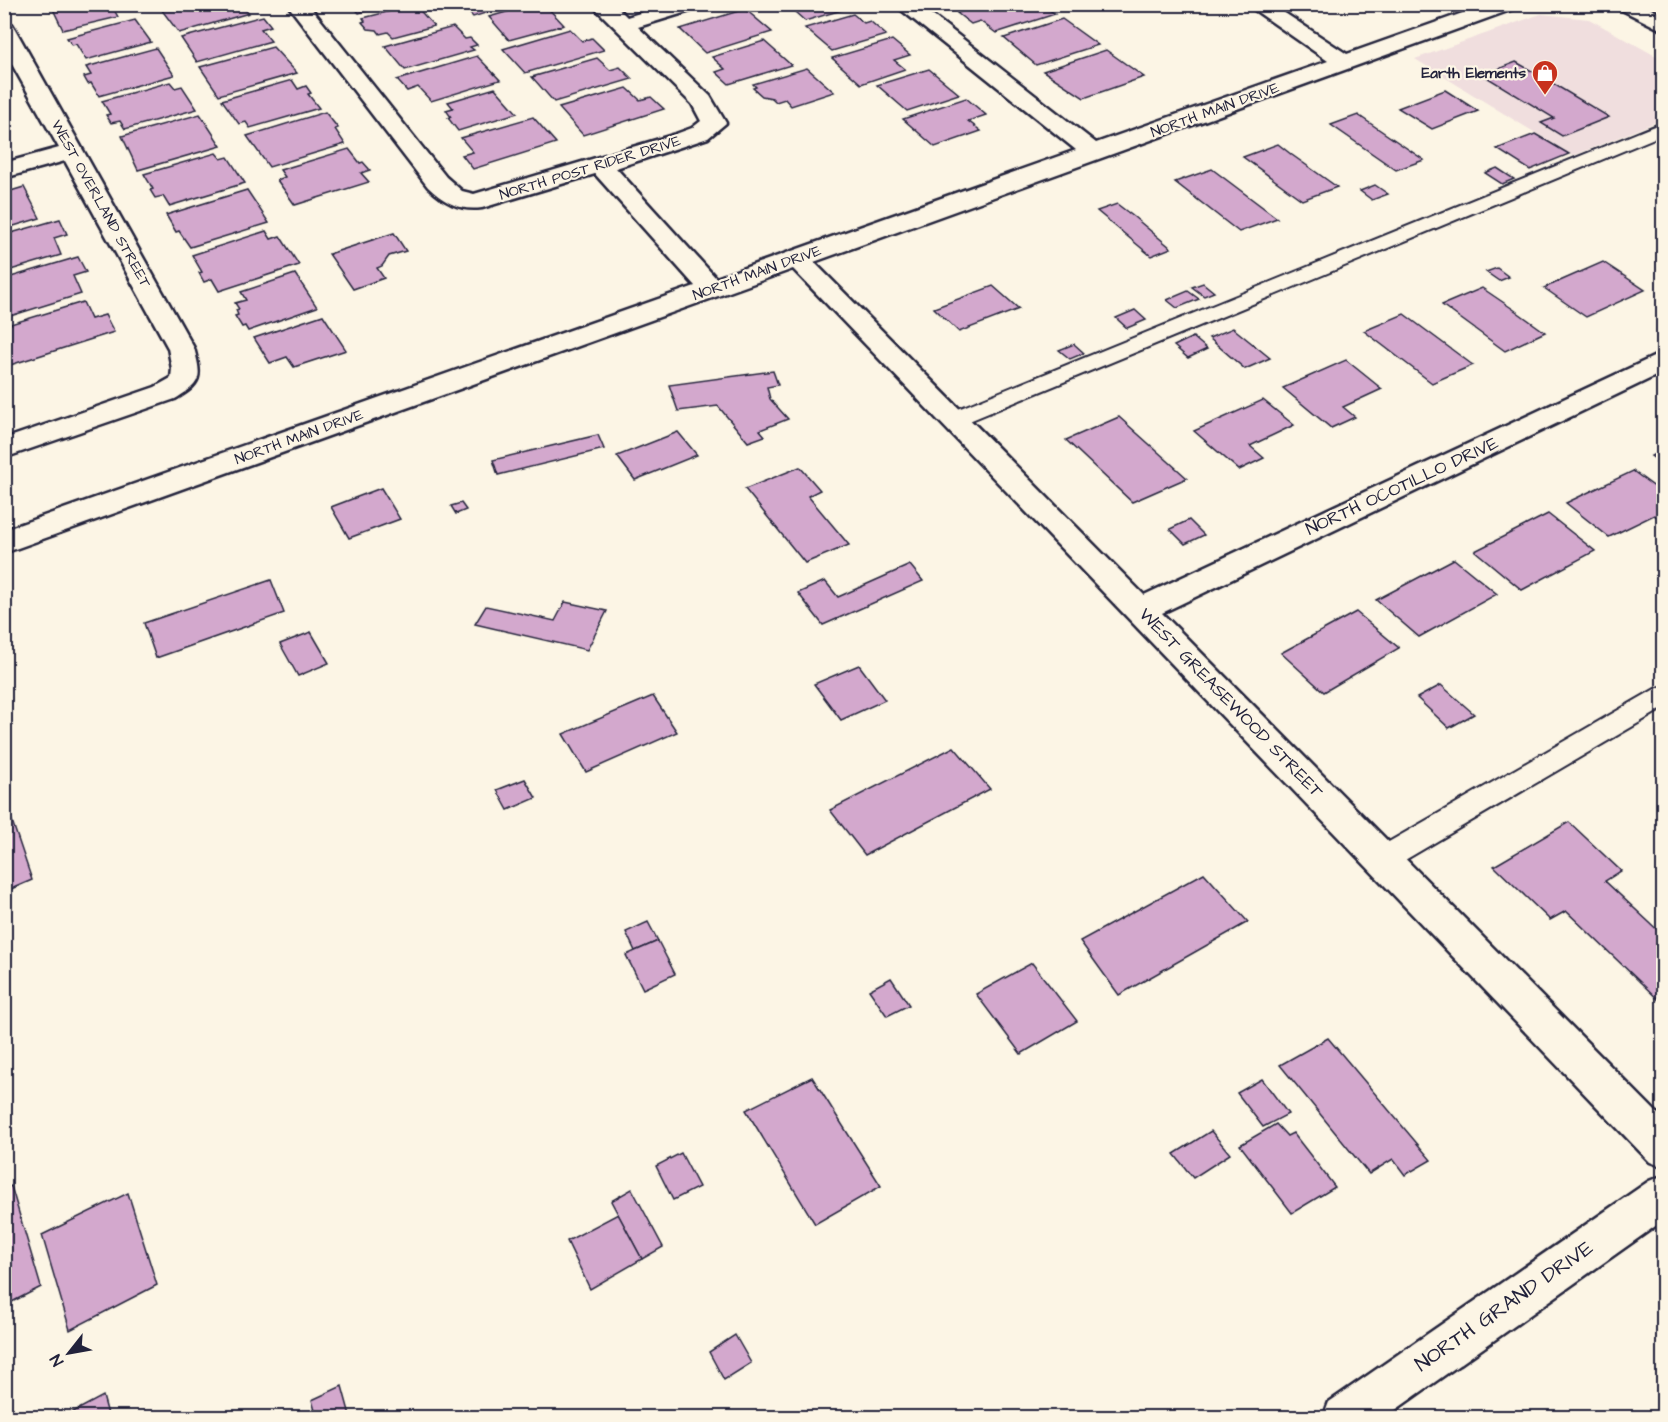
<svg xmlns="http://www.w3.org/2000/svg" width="1668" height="1422" viewBox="0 0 1668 1422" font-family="'Architects Daughter',sans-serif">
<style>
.built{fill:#f0dede}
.building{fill:#d3a8cd;stroke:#22223b;stroke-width:1.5}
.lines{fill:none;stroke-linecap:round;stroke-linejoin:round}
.lane-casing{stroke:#22223b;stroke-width:4}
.street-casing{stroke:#22223b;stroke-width:5}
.secondary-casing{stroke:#22223b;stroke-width:5}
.lane{fill:#fcf5e5;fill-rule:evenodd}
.street{fill:#fcf5e5;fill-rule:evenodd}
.secondary{fill:#fcf5e5;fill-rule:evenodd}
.labels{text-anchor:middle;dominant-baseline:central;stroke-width:4.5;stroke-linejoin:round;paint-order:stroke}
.far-poi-label{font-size:15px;font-weight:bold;fill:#22223b;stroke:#fcf5e5;text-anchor:end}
.far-street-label{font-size:15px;fill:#22223b;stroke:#fcf5e5}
.street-label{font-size:18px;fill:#22223b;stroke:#fcf5e5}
.near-street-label{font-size:21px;fill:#22223b;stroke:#fcf5e5}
</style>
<rect width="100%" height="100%" fill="#fcf5e5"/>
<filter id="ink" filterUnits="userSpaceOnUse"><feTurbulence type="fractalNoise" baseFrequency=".0167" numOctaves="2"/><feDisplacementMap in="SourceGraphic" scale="12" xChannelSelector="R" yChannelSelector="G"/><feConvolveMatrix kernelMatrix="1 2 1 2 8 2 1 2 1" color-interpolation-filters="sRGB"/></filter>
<g filter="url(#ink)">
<polygon class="built" points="1541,14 1589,19 1663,60 1663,119 1573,156 1415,59"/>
<g class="building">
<polygon points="64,4 111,4 118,17 63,30 52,7"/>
<polygon points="178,4 241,4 249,13 179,33 161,9"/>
<polygon points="351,4 391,4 359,13"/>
<polygon points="461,4 514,4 473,17"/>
<polygon points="534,4 544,4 564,25 509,40 489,17"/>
<polygon points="786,4 849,4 852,7 805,21"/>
<polygon points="985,4 1041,4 1055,14 996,33 980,21 971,24 957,13"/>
<polygon points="415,5 434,26 393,37 388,32 380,34 377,30 368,29 362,22 365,21 363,18"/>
<polygon points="745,9 772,32 705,53 680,29"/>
<polygon points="853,14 864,23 870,21 886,35 832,51 805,28"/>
<polygon points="263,16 271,26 261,29 271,41 197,62 181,38"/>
<polygon points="1062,19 1098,45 1036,65 1004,38"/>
<polygon points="135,20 151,42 86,60 76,44 72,45 67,38"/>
<polygon points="453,27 465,39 470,38 477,45 470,47 474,50 405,70 385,46"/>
<polygon points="570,29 582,41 592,38 604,50 525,73 503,49"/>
<polygon points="892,40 910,55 894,60 905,69 861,84 832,58"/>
<polygon points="764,41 791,65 729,84 716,72 725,69 712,57"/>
<polygon points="273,47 297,73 219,95 200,67"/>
<polygon points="156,48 174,75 99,96 91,83 88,84 84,77 91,75 86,67"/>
<polygon points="1106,50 1144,77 1084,98 1043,71"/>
<polygon points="477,56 500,80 431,101 418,87 407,91 397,80"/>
<polygon points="597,58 610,70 620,67 632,79 554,102 532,77"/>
<polygon points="1516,62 1537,74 1609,117 1562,136 1541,123 1554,118 1483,75"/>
<polygon points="807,68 834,92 791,106 785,99 776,102 772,98 762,96 753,88 756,87 753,84"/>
<polygon points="929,69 959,94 907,111 877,85"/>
<polygon points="292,80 298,89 306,86 311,93 308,94 319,108 250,128 246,122 239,124 222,100"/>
<polygon points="170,82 175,88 182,86 197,109 125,129 120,121 111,123 106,115 110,114 102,101"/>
<polygon points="495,88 517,113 458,131 448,118 451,117 446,110 453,108 448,102"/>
<polygon points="627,88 640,100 651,97 664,109 583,135 559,108"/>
<polygon points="1445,90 1478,111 1432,129 1398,108"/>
<polygon points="966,98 986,115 968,121 981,131 935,147 903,119"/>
<polygon points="325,112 338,128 335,129 345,144 269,167 247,136"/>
<polygon points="200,114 221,146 138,170 122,136"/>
<polygon points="1358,115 1424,160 1396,170 1331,125"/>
<polygon points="533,117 556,143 473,169 462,155 473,152 461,138"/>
<polygon points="1535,134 1569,154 1530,170 1497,149"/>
<polygon points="1278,144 1292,155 1337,187 1302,200 1243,157"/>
<polygon points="349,149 360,163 363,162 370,170 361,173 369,182 295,205 277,180 285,177 280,170"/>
<polygon points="216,153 221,159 228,157 245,183 169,206 163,196 155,198 150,190 153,189 144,174"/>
<polygon points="1497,168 1514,179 1502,184 1485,173"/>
<polygon points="1212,169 1277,218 1239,232 1175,182"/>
<polygon points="1375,185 1388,194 1372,200 1360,191"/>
<polygon points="24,187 40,218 4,229 4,193"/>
<polygon points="247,190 269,223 190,247 179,231 176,232 166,215"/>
<polygon points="1117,204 1134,217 1171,248 1151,256 1097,211"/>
<polygon points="60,219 67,234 54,238 61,255 4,272 4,235"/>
<polygon points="266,231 271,239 280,236 299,265 219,291 212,279 204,282 199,273 202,272 192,255"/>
<polygon points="394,233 406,251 389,256 382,266 377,268 384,278 353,289 329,254"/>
<polygon points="78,257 86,272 73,276 81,294 4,318 4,279"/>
<polygon points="1603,262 1645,290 1586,317 1544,288"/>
<polygon points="1497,268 1509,277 1499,281 1486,272"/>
<polygon points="295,274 317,307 248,331 245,326 242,327 235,316 238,315 236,310 239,309 235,303 246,300 241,292"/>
<polygon points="1203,283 1214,292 1204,296 1192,287"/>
<polygon points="993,286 1019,309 959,332 934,308"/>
<polygon points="1482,288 1513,309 1545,332 1505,351 1442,305"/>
<polygon points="1188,291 1199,299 1177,308 1167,300"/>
<polygon points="83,302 91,319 105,315 114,332 10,365 4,350 4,326"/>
<polygon points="1135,310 1146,320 1127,328 1116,318"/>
<polygon points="1404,314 1470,363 1473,365 1432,383 1364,331"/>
<polygon points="323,315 346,350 294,367 287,357 270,363 254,338"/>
<polygon points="1233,328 1270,358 1245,369 1209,338"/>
<polygon points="1193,337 1207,349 1188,358 1174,346"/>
<polygon points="1074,344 1084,353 1070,359 1059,350"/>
<polygon points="1346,360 1382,389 1343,407 1355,417 1331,428 1283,388"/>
<polygon points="773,371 778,385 767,387 770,399 788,419 760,430 765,436 748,442 718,406 678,411 669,385"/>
<polygon points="1263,400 1294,425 1250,446 1264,458 1239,470 1194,431"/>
<polygon points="1119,417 1187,478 1132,502 1066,440"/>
<polygon points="678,432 697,455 635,480 617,456"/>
<polygon points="598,435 604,449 498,475 493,460"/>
<polygon points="1664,449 1664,465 1651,456"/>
<polygon points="800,467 820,490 808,496 849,545 805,563 745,489"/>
<polygon points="1633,471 1664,494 1664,521 1654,515 1609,537 1566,503"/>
<polygon points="381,488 400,519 349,538 331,507"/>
<polygon points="461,503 466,510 456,514 451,506"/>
<polygon points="1548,514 1595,551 1522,590 1475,551"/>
<polygon points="1189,520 1204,535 1185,544 1170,529"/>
<polygon points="1454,559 1497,594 1419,637 1376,600"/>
<polygon points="910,565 923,581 823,625 798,593 825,581 838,597"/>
<polygon points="271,580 284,613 156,658 144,623"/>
<polygon points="565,602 607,611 587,650 475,624 486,606 555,621"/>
<polygon points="1356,612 1399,648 1324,692 1281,653"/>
<polygon points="311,632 329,663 298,676 280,644"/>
<polygon points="859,665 885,700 841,720 814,684"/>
<polygon points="1441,685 1474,714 1449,728 1417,698"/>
<polygon points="653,696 677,732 586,772 563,734"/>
<polygon points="954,747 990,789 865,855 830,810"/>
<polygon points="525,779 536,798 508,810 497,790"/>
<polygon points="9,812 32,880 4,892 4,814"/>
<polygon points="1569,822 1621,871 1605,881 1664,936 1664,1005 1566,911 1550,920 1494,866"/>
<polygon points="1204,873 1248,922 1119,995 1080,941"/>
<polygon points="648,922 658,941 635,951 626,932"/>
<polygon points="658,941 675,974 643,989 626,955"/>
<polygon points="1032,963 1077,1021 1021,1054 976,994"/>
<polygon points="891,978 909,1005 887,1016 869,990"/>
<polygon points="1328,1038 1431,1160 1405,1175 1393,1159 1369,1174 1280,1065"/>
<polygon points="812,1077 881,1186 815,1224 746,1110"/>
<polygon points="1262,1079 1288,1114 1263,1127 1237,1093"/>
<polygon points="1276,1124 1287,1136 1293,1133 1335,1187 1292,1213 1240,1145"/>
<polygon points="1211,1131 1230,1154 1193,1178 1174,1154"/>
<polygon points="681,1153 699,1187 673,1200 656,1166"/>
<polygon points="11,1186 41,1287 4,1306 4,1189"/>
<polygon points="632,1189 663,1247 642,1259 611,1201"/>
<polygon points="128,1193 157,1285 70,1330 42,1235"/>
<polygon points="618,1214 642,1259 590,1289 567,1241"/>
<polygon points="735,1335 751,1363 724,1380 709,1352"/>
<polygon points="342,1386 350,1415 344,1418 317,1418 312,1400"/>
<polygon points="103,1396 109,1418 62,1418"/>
</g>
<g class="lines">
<g class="lane-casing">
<g id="lane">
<polygon points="1664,122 1664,134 962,424 954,426 946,424 943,419 946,414"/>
<polygon points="1664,686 1664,708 1393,867 1383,870 1373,867 1369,859 1373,851 1655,689"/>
</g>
</g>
<g class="street-casing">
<g id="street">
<path d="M287,4H308L446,177L462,191L474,194L673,135L692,128L701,121L692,104L591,4H614L627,17L669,4H703L700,8L638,27L710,96L726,123L708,138L616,168L716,278L1076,150L894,4H918L1096,143L1328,61L1246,4H1271L1347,54L1488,4H1519L1516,8L814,262L1144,595L1664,352V372L1162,613L1664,1120V1167L1650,1162L793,269L4,553V530L695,286L595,174L482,208C459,211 444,202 428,187Z"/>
<path d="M4,23L12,24L15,29L194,348C202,378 202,383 175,399L4,458V439L155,387L171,378L172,369L168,348L65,161L4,178V163L59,148L4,50Z"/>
<polygon points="1664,1175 1664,1220 1384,1418 1323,1418 1329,1402 1649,1181"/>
</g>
</g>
<g class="secondary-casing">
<polygon id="secondary" points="1615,4 1642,4 1664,16 1664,31 1618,8"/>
</g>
<use href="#lane" class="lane"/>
<use href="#street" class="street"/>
<use href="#secondary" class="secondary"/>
</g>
</g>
<defs>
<g id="shop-pin" transform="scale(1.35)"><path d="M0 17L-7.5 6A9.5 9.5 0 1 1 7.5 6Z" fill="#c8321e" stroke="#fcf5e5"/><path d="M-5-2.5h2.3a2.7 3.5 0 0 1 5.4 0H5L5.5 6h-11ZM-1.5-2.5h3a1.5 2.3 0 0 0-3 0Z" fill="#fff"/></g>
</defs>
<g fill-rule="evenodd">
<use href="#shop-pin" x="1545" y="73"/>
</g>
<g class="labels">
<g class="far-poi-label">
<text x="1526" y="73">Earth Elements</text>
</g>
<g class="far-street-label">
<text transform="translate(1215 110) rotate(-20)">NORTH MAIN DRIVE</text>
<text transform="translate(590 168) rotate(-17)">NORTH POST RIDER DRIVE</text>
<text transform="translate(101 204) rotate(61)">WEST OVERLAND STREET</text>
<text transform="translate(757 273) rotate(-20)">NORTH MAIN DRIVE</text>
<text transform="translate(299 437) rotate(-20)">NORTH MAIN DRIVE</text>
</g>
<g class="street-label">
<text transform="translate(1402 486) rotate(-25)">NORTH OCOTILLO DRIVE</text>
<text transform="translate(1231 703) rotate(46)">WEST GREASEWOOD STREET</text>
</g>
<g class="near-street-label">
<text transform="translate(1504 1306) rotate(-35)">NORTH GRAND DRIVE</text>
</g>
</g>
<rect width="1668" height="1422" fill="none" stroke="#fcf5e5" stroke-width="24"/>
<rect x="12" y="12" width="1644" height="1398" fill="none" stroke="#22223b" stroke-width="2" filter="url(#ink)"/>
<g transform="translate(69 1353) rotate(239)" stroke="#fcf5e5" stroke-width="4.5" paint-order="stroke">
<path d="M0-4.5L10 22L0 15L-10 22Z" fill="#22223b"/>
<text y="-9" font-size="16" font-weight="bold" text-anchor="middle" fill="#22223b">N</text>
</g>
</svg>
